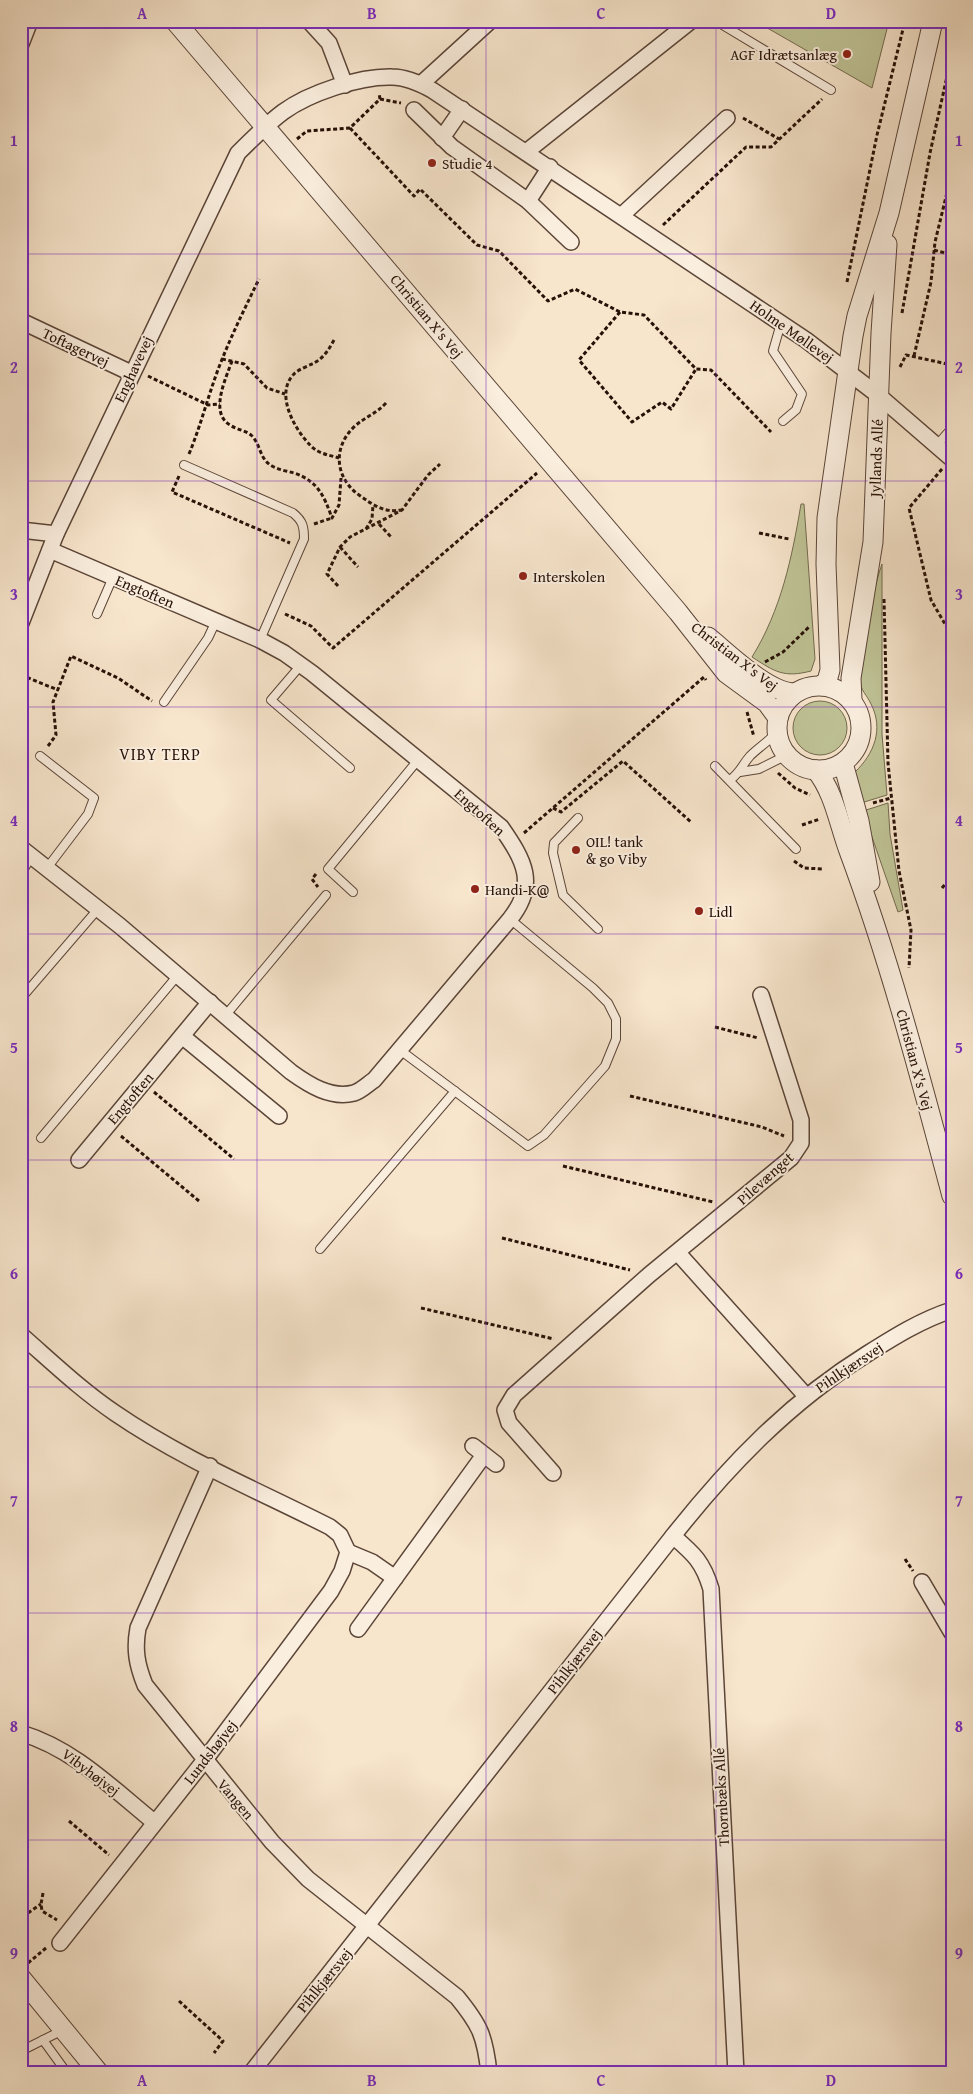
<svg xmlns="http://www.w3.org/2000/svg" width="973" height="2094" viewBox="0 0 973 2094" font-family="'Gentium Book Plus',serif">
<style>
.green{fill:#bfc396;stroke:#736a4e}
.lines{fill:none;stroke-linecap:round;stroke-linejoin:round}
.service-casing{stroke:#5b4538;stroke-width:10}
.minor-casing{stroke:#5b4538;stroke-width:18}
.tertiary-casing{stroke:#5b4538;stroke-width:21}
.path{stroke:#271007;stroke-width:3;stroke-dasharray:4 2.5;stroke-linecap:butt}
.service{stroke:#faeede;stroke-width:8}
.minor{stroke:#faeede;stroke-width:15}
.tertiary{stroke:#faeede;stroke-width:19}
.grid{fill:none;stroke:#7b2cbf;stroke-width:1;stroke-opacity:0.55}
.poi-dot{fill:#8f2418;stroke:#faeede;stroke-width:2}
.labels{text-anchor:middle;dominant-baseline:central;stroke-width:4;stroke-linejoin:round;paint-order:stroke}
.poi-label{font-size:15px;fill:#271007;stroke:#faeede;text-anchor:start}
.street-label{font-size:15px;fill:#271007;stroke:#faeede}
.neighbourhood-label{font-size:16px;letter-spacing:1px;fill:#271007;stroke:#faeede}
.neatline{fill:none;stroke:#7b2cbf;stroke-width:2}
.grid-label{font-size:16px;text-anchor:middle;font-weight:bold;fill:#7b2cbf}
</style>
<rect width="100%" height="100%" fill="#f7e5cc"/>
<filter id="stains"><feTurbulence type="fractalNoise" baseFrequency=".004" numOctaves="4"/><feColorMatrix values="0 0 0 0 .2 0 0 0 0 .09 0 0 0 0 .02 0 0 0 .5 -.17"/></filter>
<radialGradient id="worn" r=".72"><stop offset=".6" stop-color="#630" stop-opacity="0"/><stop offset="1" stop-color="#630" stop-opacity=".3"/></radialGradient>
<g class="green">
<polygon points="755,21 889,21 872,88"/>
<path d="M801,504H804L815,659L811,671C784,678 775,672 752,657C781,610 792,558 801,504Z"/>
<path d="M882,564V734L887,795L861,803L855,772C874,754 884,729 871,704C867,695 860,690 860,680C860,650 872,593 882,564Z"/>
<circle cx="820" cy="728" r="27"/>
<polygon points="888,803 890,834 903,910 898,912 863,811"/>
</g>
<g class="lines">
<g class="service-casing">
<g id="service">
<polyline points="716,21 831,90"/>
<polyline points="781,323 773,351 802,394 796,410 783,421"/>
<polyline points="937,445 952,428"/>
<path d="M184,465L293,513C303,521 304,527 304,539L260,640"/>
<polyline points="97,614 113,577"/>
<polyline points="301,665 271,700 350,768"/>
<polyline points="164,702 208,638 216,621"/>
<polyline points="40,756 94,798 88,814 47,868"/>
<polyline points="715,766 796,849"/>
<polyline points="740,772 759,769 787,755"/>
<path d="M730,780C741,772 742,765 750,756C759,747 768,742 777,732"/>
<polyline points="578,818 554,843 553,853 563,895 598,929"/>
<polyline points="21,874 32,855"/>
<polyline points="353,892 328,869 418,760"/>
<polyline points="21,994 24,995 98,909"/>
<polyline points="225,1016 326,895"/>
<polyline points="400,1050 528,1146 544,1135 605,1066 616,1039 616,1019 608,1003 593,988 510,919"/>
<polyline points="41,1138 178,975"/>
<polyline points="320,1249 455,1091"/>
<polyline points="43,2040 67,2073"/>
<polyline points="21,2051 63,2030"/>
</g>
</g>
<g class="minor-casing">
<g id="minor">
<polyline points="309,21 329,43 345,85"/>
<polyline points="21,44 30,21"/>
<polyline points="421,84 490,21"/>
<polyline points="414,110 452,147 528,201 571,242"/>
<polyline points="442,138 462,109"/>
<polyline points="526,152 691,21"/>
<polyline points="528,201 550,167"/>
<polyline points="622,215 727,118"/>
<polyline points="21,321 131,373"/>
<polyline points="21,530 56,534"/>
<path d="M21,623L56,534L238,153C252,139 267,124 283,112C309,93 360,76 392,77C406,77 421,84 432,90L806,340L878,395L952,459"/>
<path d="M21,848L120,926L291,1072C309,1085 331,1099 354,1093C361,1091 369,1083 374,1080L510,919C538,884 524,860 501,827L312,673L284,653L260,640L50,550"/>
<polyline points="182,1036 279,1116"/>
<polyline points="79,1160 210,1002"/>
<polyline points="678,1253 806,1396"/>
<path d="M21,1335C52,1362 81,1390 115,1413C182,1459 259,1491 330,1527L340,1535L348,1552L342,1571L331,1591L204,1761L60,1943"/>
<polyline points="473,1446 496,1464"/>
<path d="M210,1466L138,1628C134,1650 137,1665 145,1685L272,1842L308,1879L457,1997C480,2025 485,2036 489,2073"/>
<polyline points="553,1473 509,1423 505,1410 514,1395 649,1275 791,1158 801,1143 801,1120 761,995"/>
<path d="M673,1536C694,1554 703,1562 711,1589L736,2073"/>
<polyline points="348,1552 372,1562 395,1578"/>
<polyline points="922,1582 952,1633"/>
<polyline points="358,1629 484,1455"/>
<path d="M21,1733C74,1749 112,1788 154,1822"/>
<path d="M251,2073L673,1536C729,1465 790,1402 867,1354C894,1337 921,1320 952,1310"/>
</g>
</g>
<g class="tertiary-casing">
<g id="tertiary">
<polyline points="175,21 678,612 726,673 767,703 778,718"/>
<path d="M708,637C729,654 768,693 795,693"/>
<polyline points="822,685 827,681 830,670 826,564 827,518 853,336 857,316 889,213 933,21"/>
<circle cx="819" cy="728" r="42"/>
<polyline points="852,700 851,678 873,542 881,333 887,244"/>
<polyline points="843,763 859,821 870,882"/>
<path d="M816,770C834,792 839,824 849,851C891,964 921,1080 952,1196"/>
<polyline points="21,1978 99,2073"/>
</g>
</g>
<g class="path">
<polyline points="380,99 401,103"/>
<polyline points="743,118 779,139"/>
<polyline points="350,128 414,196 420,189 477,245 499,251 548,301 575,289 620,312 644,315 696,369 711,370 771,432"/>
<polyline points="297,139 307,131 350,128 380,99 379,93"/>
<polyline points="663,225 746,147 771,147 822,99"/>
<polyline points="934,250 952,255"/>
<polyline points="847,282 877,135 905,21"/>
<polyline points="620,312 579,360 632,422 662,402 671,409 696,369"/>
<polyline points="902,313 930,153 952,54"/>
<path d="M334,340C329,349 324,358 314,363C308,366 299,369 294,374C274,394 295,430 311,446C319,454 329,455 339,458"/>
<polyline points="914,356 931,282 935,242 952,172"/>
<polyline points="222,359 244,364 267,388 285,394"/>
<path d="M232,361C226,378 209,413 230,425C237,430 245,430 251,435C261,444 259,459 272,466C279,470 287,471 294,473C318,481 324,496 332,518L339,505L341,478"/>
<polyline points="900,367 906,355 952,365"/>
<polyline points="148,376 208,405 220,404"/>
<path d="M386,403C376,414 365,417 355,426C332,447 335,478 359,495C373,505 384,513 401,510"/>
<path d="M189,454C201,425 208,396 219,367C231,336 245,308 259,279"/>
<polyline points="942,469 909,508 931,600 952,636"/>
<polyline points="179,476 172,492 290,543"/>
<polyline points="314,524 332,518"/>
<polyline points="379,524 392,538"/>
<polyline points="366,529 372,519 373,505"/>
<polyline points="759,533 789,539"/>
<polyline points="340,547 358,567"/>
<polyline points="338,586 327,574 340,547 350,537 402,510 428,475 440,464"/>
<polyline points="884,599 888,763 899,871 911,930 909,968"/>
<polyline points="285,614 311,626 333,648 537,473"/>
<polyline points="765,662 783,652 810,626"/>
<polyline points="21,675 58,690"/>
<polyline points="747,712 754,737"/>
<polyline points="48,746 56,735 53,702 71,656 118,678 152,701"/>
<polyline points="778,773 795,788 810,795"/>
<polyline points="873,803 891,798"/>
<polyline points="553,808 561,812 623,761 691,822"/>
<polyline points="802,825 820,819"/>
<polyline points="524,833 704,677 706,680"/>
<polyline points="794,861 804,868 823,869"/>
<polyline points="316,874 312,879 318,887"/>
<polyline points="942,888 952,876"/>
<polyline points="715,1027 758,1038"/>
<polyline points="154,1092 234,1159"/>
<polyline points="630,1096 762,1127 784,1136"/>
<polyline points="121,1136 199,1201"/>
<polyline points="563,1166 713,1202"/>
<polyline points="502,1238 630,1270"/>
<polyline points="421,1308 554,1339"/>
<polyline points="905,1559 913,1571"/>
<polyline points="69,1821 109,1855"/>
<polyline points="43,1893 41,1904 42,1911 57,1920"/>
<polyline points="28,1913 41,1904"/>
<polyline points="28,1963 46,1948"/>
<polyline points="179,2001 223,2041 214,2053"/>
</g>
<use href="#service" class="service"/>
<use href="#minor" class="minor"/>
<use href="#tertiary" class="tertiary"/>
</g>
<path class="grid" d="M257,21V2073M486,21V2073M716,21V2073M21,254H952M21,481H952M21,707H952M21,934H952M21,1160H952M21,1387H952M21,1613H952M21,1840H952"/>
<g class="poi-dot">
<circle cx="847" cy="54" r="5"/>
<circle cx="432" cy="163" r="5"/>
<circle cx="523" cy="576" r="5"/>
<circle cx="576" cy="850" r="5"/>
<circle cx="475" cy="889" r="5"/>
<circle cx="699" cy="911" r="5"/>
</g>
<g class="labels">
<g class="poi-label">
<text x="837" y="54" text-anchor="end">AGF Idrætsanlæg</text>
<text x="442" y="163">Studie 4</text>
<text x="533" y="576">Interskolen</text>
<text x="586" y="841">OIL! tank<tspan x="586" dy="17">&amp; go Viby</tspan></text>
<text x="485" y="889">Handi-K@</text>
<text x="709" y="911">Lidl</text>
</g>
<g class="street-label">
<text transform="translate(427 316) rotate(50)">Christian X's Vej</text>
<text transform="translate(792 331) rotate(35)">Holme Møllevej</text>
<text transform="translate(76 347) rotate(25)">Toftagervej</text>
<text transform="translate(133 369) rotate(-65)">Enghavevej</text>
<text transform="translate(876 458) rotate(-88)">Jyllands Allé</text>
<text transform="translate(145 591) rotate(23)">Engtoften</text>
<text transform="translate(735 656) rotate(37)">Christian X's Vej</text>
<text transform="translate(480 812) rotate(42)">Engtoften</text>
<text transform="translate(915 1060) rotate(75)">Christian X's Vej</text>
<text transform="translate(130 1098) rotate(-50)">Engtoften</text>
<text transform="translate(765 1178) rotate(-42)">Pilevænget</text>
<text transform="translate(849 1367) rotate(-34)">Pihlkjærsvej</text>
<text transform="translate(574 1661) rotate(-52)">Pihlkjærsvej</text>
<text transform="translate(210 1752) rotate(-52)">Lundshøjvej</text>
<text transform="translate(91 1772) rotate(37)">Vibyhøjvej</text>
<text transform="translate(721 1797) rotate(-93)">Thornbæks Allé</text>
<text transform="translate(236 1799) rotate(50)">Vangen</text>
<text transform="translate(324 1980) rotate(-51)">Pihlkjærsvej</text>
</g>
<g class="neighbourhood-label">
<text x="160" y="754">VIBY TERP</text>
</g>
</g>
<rect width="973" height="2094" fill="none" stroke="#f7e5cc" stroke-width="55"/>
<rect x="28" y="28" width="918" height="2038" class="neatline"/>
<g class="grid-label">
<text x="142" y="19">A</text>
<text x="372" y="19">B</text>
<text x="601" y="19">C</text>
<text x="831" y="19">D</text>
<text x="14" y="146">1</text>
<text x="959" y="146">1</text>
<text x="14" y="373">2</text>
<text x="959" y="373">2</text>
<text x="14" y="600">3</text>
<text x="959" y="600">3</text>
<text x="14" y="826">4</text>
<text x="959" y="826">4</text>
<text x="14" y="1053">5</text>
<text x="959" y="1053">5</text>
<text x="14" y="1279">6</text>
<text x="959" y="1279">6</text>
<text x="14" y="1506">7</text>
<text x="959" y="1506">7</text>
<text x="14" y="1732">8</text>
<text x="959" y="1732">8</text>
<text x="14" y="1959">9</text>
<text x="959" y="1959">9</text>
<text x="142" y="2086">A</text>
<text x="372" y="2086">B</text>
<text x="601" y="2086">C</text>
<text x="831" y="2086">D</text>
</g>
<rect width="100%" height="100%" filter="url(#stains)"/>
<rect width="100%" height="100%" fill="url(#worn)"/>
</svg>
